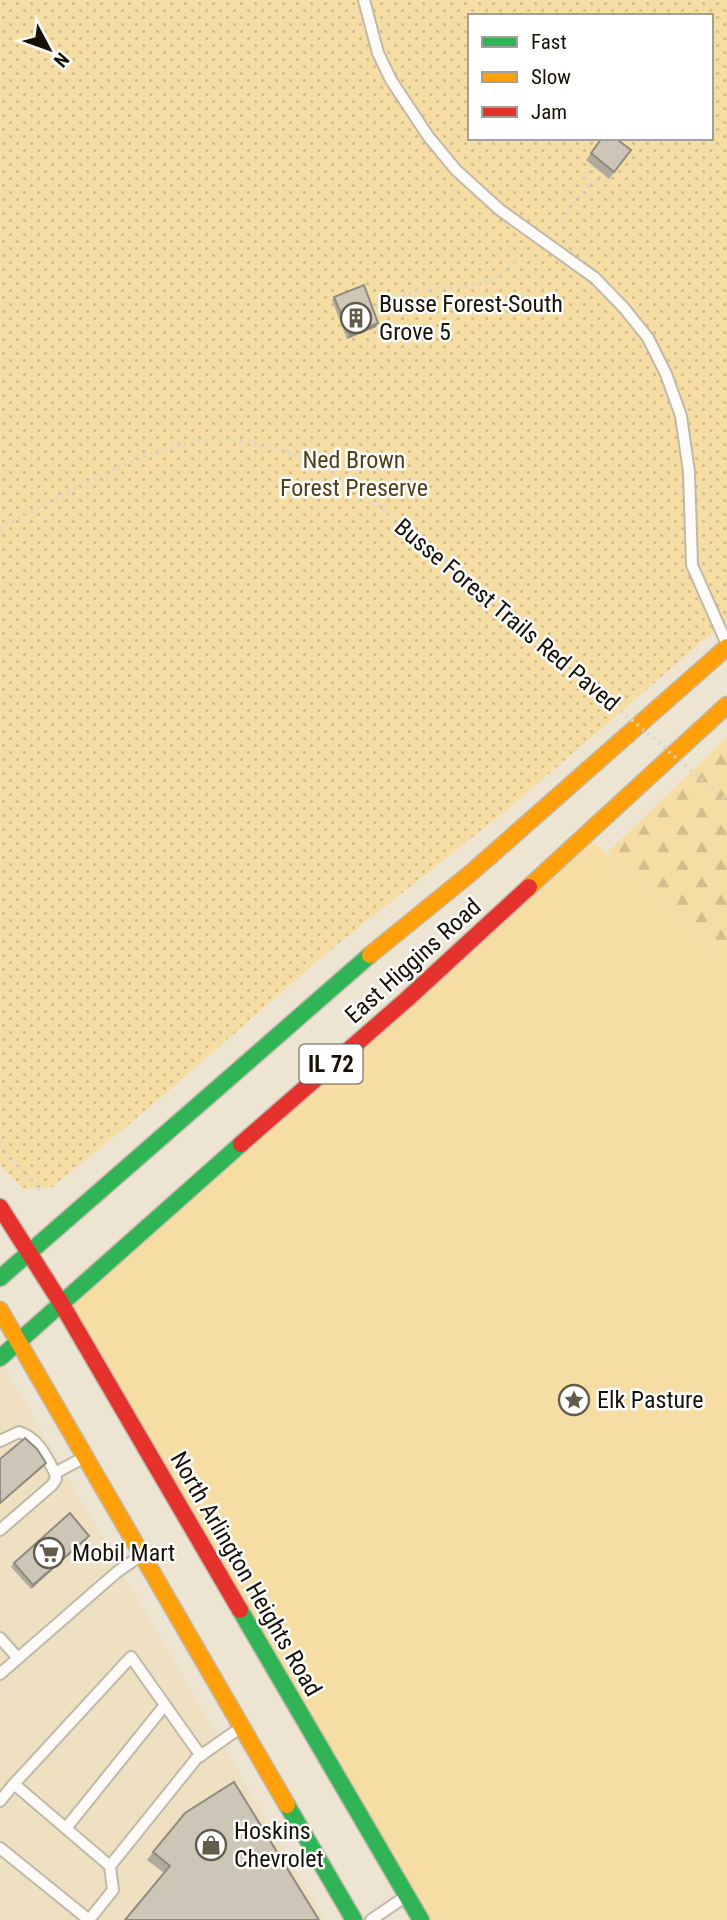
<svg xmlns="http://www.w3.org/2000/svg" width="727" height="1920" viewBox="0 0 727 1920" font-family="'Roboto Condensed',sans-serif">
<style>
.built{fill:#eee0c0}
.green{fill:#f6dda3}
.forest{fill:url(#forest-firs)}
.park{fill:url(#park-dots);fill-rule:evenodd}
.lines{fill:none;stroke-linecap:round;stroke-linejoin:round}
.lane-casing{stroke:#c0b9aa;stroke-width:14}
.fast-casing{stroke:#c0b9aa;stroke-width:19}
.slow-casing{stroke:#c0b9aa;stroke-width:19}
.jam-casing{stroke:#c0b9aa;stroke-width:19}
.path{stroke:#d9d6d1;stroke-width:3.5;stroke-dasharray:2 5;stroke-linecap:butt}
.lane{stroke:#fcfbf8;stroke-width:10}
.fast{stroke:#30b455;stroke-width:16}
.slow{stroke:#ff9f0a;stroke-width:16}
.jam{stroke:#e5322d;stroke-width:16}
.path-bridge{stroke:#d9d6d1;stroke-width:3.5;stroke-dasharray:2 5;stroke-linecap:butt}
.wall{fill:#b0aa9d}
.shaded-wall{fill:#908b80}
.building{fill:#cdc6b7;stroke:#908b80;stroke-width:2}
.labels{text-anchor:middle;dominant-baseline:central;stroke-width:5;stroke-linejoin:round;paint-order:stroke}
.shield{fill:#fff;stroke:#5d5951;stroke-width:2}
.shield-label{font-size:23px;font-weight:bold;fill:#171206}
.poi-label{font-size:24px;fill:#171206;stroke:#fff;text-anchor:start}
.park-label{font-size:24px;fill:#514016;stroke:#fff}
.street-label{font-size:24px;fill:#171206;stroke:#fff}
</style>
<defs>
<pattern id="forest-firs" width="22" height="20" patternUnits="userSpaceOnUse" patternTransform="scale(1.75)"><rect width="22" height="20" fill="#f6dda3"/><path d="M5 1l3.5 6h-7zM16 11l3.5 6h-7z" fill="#d2bd8b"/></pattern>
<pattern id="park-dots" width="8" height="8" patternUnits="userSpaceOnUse" patternTransform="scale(1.75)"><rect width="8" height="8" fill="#f6dda3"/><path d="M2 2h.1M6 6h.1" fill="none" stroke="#d2bd8b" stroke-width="1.8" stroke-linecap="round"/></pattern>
</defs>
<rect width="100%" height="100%" fill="#ede4d1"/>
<polygon class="built" points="0,1359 132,1589 325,1920 0,1920"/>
<polygon class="green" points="585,835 684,920 717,958 727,957 727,1920 428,1920 61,1303"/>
<polygon class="forest" points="727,737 727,969 684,920 607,853"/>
<path class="park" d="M0,0H727V620L514,804L329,951L150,1107L52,1187L23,1189L0,1164ZM470,16H711V138H470Z"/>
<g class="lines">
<g class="lane-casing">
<g id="lane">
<polyline points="364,0 378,53 391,80 428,136 456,170 500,210 595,278 624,308 648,338 666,374 681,416 689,472 692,565 726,642"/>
<path d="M0,1441L19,1432C38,1438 46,1456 55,1473L83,1458"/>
<polyline points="0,1530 52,1485 56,1479 55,1473"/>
<polyline points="0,1638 18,1658"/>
<polyline points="0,1674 117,1572 140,1556"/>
<polyline points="14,1784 131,1657 201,1756"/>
<polyline points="0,1801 14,1784 110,1866"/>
<polyline points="66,1828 165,1705"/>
<polyline points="0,1848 89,1920 113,1890 110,1866 196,1759 240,1728"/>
<polyline points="371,1920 405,1897"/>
</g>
</g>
<g class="fast-casing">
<g id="fast">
<polyline points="0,1278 370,955"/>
<polyline points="0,1358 241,1144"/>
<polyline points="240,1610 421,1920"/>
<polyline points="287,1805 354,1920"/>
</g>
</g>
<g class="slow-casing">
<g id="slow">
<polyline points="529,887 727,705"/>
<polyline points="370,955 472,872 727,647"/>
<polyline points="0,1310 287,1805"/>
</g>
</g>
<g class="jam-casing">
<g id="jam">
<polyline points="241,1144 406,1000 529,887"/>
<polyline points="0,1207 61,1303 240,1610"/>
</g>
</g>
<g class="path">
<polyline points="593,166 585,177 589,184 594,184 603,174"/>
<polyline points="562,221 589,184"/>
<path d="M370,309C385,304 400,295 416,292C458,282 482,296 517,261"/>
<path d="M0,528C55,500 124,458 184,444C239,431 305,453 351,484C372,499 392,518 413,534"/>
<polyline points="0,1141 18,1167 39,1185 39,1195"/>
</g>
<use href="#lane" class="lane"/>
<use href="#fast" class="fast"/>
<use href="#slow" class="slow"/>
<use href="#jam" class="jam"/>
<polyline class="path-bridge" points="413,534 727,801"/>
</g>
<g class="wall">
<polygon points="602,138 631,150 609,179 586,160"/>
<polygon points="334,297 376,327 347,339 332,300"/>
<polygon points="87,1539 31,1589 11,1567 14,1563"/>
<polygon points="153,1852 319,1920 164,1873 147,1860"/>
</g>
<g class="shaded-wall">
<polygon points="378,323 376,327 347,339 350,335"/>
<polygon points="46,1463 43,1467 0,1504 0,1503"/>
<polygon points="89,1536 87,1539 31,1589 33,1585"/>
</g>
<g class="building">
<polygon points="602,138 615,138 631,150 614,172 591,153"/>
<polygon points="364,285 378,323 350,335 334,297"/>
<polygon points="25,1438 37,1449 46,1463 0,1503 0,1459"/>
<polygon points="70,1513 89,1536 33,1585 14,1563"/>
<polygon points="234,1782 319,1920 125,1920 170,1866 153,1852 185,1813"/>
</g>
<defs>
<g id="building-ring" transform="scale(1.575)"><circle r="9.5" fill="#fff" stroke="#625c4d" stroke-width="1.5"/><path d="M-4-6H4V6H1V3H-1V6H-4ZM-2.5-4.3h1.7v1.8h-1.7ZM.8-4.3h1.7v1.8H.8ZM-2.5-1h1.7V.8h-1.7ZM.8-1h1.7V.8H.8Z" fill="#625c4d"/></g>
<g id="sight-ring" transform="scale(1.575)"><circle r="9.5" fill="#fff" stroke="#625c4d" stroke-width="1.5"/><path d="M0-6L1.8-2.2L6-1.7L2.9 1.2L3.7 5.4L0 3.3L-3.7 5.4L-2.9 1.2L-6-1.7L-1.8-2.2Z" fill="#625c4d"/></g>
<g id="supermarket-ring" transform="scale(1.575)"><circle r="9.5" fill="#fff" stroke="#625c4d" stroke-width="1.5"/><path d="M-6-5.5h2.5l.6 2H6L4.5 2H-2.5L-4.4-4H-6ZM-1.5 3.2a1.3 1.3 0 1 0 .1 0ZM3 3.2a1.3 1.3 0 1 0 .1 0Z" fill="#625c4d"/></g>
<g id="shop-ring" transform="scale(1.575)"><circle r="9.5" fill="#fff" stroke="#625c4d" stroke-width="1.5"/><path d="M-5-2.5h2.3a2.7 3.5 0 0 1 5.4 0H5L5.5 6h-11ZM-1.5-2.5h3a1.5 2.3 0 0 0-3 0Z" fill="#625c4d"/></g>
</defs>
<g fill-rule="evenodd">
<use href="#building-ring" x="356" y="318"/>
<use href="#sight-ring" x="574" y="1400"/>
<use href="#supermarket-ring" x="49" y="1553"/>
<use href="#shop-ring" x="211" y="1845"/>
</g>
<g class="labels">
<rect class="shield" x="299.5" y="1044.5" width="63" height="39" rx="5"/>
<g class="shield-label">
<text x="331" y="1064">IL 72</text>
</g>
<g class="poi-label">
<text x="379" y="304">Busse Forest-South<tspan x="379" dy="28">Grove 5</tspan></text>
<text x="597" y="1400">Elk Pasture</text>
<text x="72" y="1553">Mobil Mart</text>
<text x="234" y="1831">Hoskins<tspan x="234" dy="28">Chevrolet</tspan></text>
</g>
<g class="park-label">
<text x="354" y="460">Ned Brown<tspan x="354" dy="28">Forest Preserve</tspan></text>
</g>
<g class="street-label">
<text transform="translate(507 615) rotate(40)">Busse Forest Trails Red Paved</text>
<text transform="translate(413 961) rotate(-42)">East Higgins Road</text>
<text transform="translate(246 1574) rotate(60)">North Arlington Heights Road</text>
</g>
</g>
<rect x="468" y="14" width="245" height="126" fill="#ffffff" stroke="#a2a09b" stroke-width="2"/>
<rect x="482" y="37" width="35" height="10" fill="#30b455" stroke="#a2a09b" stroke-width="2"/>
<text x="531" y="49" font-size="21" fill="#171206">Fast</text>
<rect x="482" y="72" width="35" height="10" fill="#ff9f0a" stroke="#a2a09b" stroke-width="2"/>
<text x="531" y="84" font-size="21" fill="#171206">Slow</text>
<rect x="482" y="107" width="35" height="10" fill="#e5322d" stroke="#a2a09b" stroke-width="2"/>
<text x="531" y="119" font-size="21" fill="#171206">Jam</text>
<g transform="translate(49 49) rotate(131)" stroke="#ffffff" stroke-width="5" paint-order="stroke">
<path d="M0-5L12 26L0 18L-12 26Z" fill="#171206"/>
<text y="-10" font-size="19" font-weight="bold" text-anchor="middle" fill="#171206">N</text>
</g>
</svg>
